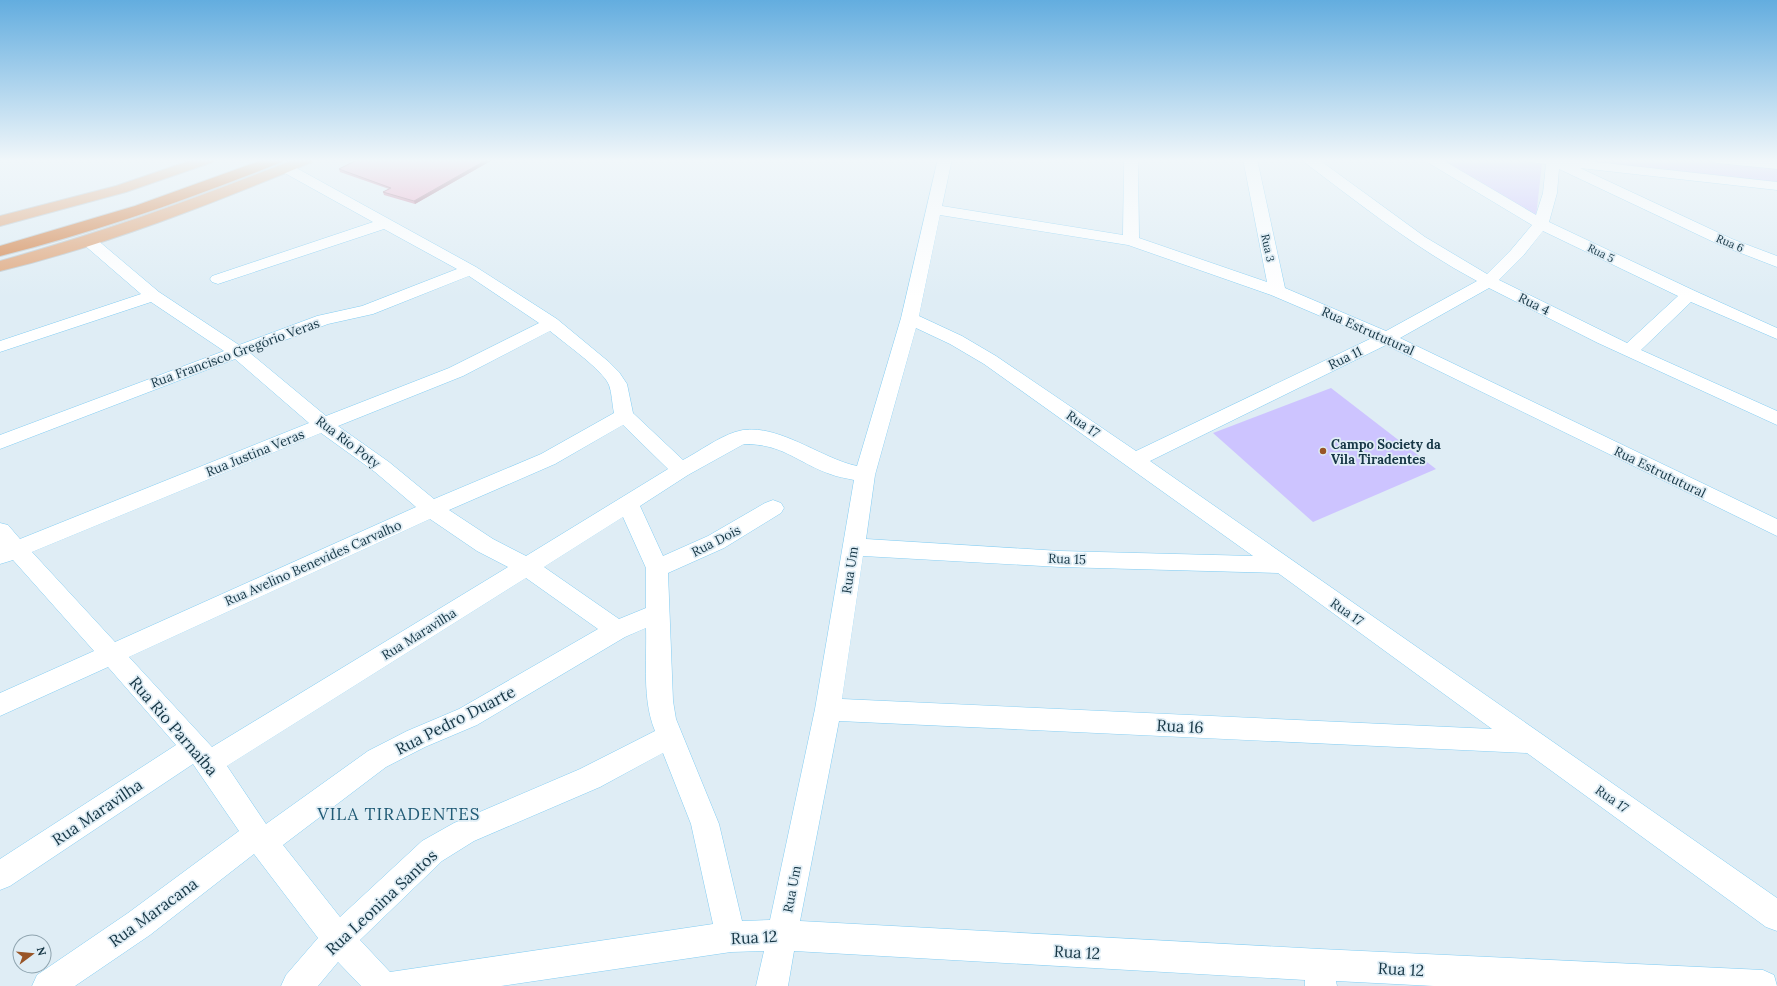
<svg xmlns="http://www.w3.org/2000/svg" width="1777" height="986" viewBox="0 0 1777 986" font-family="Lora,serif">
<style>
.green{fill:#cdc4ff}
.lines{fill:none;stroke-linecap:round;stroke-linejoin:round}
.minor-casing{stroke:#82cdf3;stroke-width:1}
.primary-casing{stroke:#c2cbcf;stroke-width:2}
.trunk-casing{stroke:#c2cbcf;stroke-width:2}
.minor{fill:#fff;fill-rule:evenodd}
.primary{fill:#e0a980;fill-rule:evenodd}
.trunk{fill:#d68c56;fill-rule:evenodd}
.wall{fill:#ca8da8}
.shaded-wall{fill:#a47388}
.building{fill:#eba4c3;stroke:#a47388}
.poi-dot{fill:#995527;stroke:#dfedf5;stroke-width:1.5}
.labels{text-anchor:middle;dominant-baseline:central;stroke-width:3.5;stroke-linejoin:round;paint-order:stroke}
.far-street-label{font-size:11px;fill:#163645;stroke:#dfedf5}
.street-label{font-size:13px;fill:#163645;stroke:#dfedf5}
.poi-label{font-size:13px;font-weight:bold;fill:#163645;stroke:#dfedf5;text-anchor:start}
.near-street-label{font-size:16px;fill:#163645;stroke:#dfedf5}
.near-neighbourhood-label{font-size:17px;letter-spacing:1px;fill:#205a75;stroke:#dfedf5}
</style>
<rect width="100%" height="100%" fill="#dfedf5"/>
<g class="green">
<polygon points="1439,159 1508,159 1542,163 1536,217"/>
<polygon points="1558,159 1690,159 1777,168 1777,183"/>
<polygon points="1331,388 1436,469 1313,522 1213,433"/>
</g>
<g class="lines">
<g class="minor-casing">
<g id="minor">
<path d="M938,159H952L942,206L1123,235L1124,159H1138L1139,238L1267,282L1243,159H1257L1285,288L1386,331L1477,281C1415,248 1360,204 1304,162L1302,159H1318L1425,237L1487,274L1511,250L1532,225L1427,162L1425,159H1441L1536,215L1543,193L1546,164L1529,162L1527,159H1569L1777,182V190L1580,168L1732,239L1777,256V267L1720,245L1559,169L1557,193L1549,222L1695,291L1777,328V339L1691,302L1641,350L1777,411V425L1598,343L1489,288L1400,338L1777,519V536L1386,345L1150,461L1777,898V931L1766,927L1527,753L839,721L800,921L1320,949L1763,970L1774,975L1777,986H1434L1336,981L1337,986H1305V980L794,951L788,986H756L764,951L731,952L501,986H361L338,962L318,986H281L286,975L318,938L254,854L150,935L75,986H32L37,975L128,913L239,831L193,764L10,886L0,890V859L176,745L108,667L0,716V693L94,651L13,560L0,564V523L8,525L20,539L309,423L235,359L0,449V435L224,351L151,302L0,352V341L141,294L83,244L81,241L83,238H95L159,292L239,345L317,316L362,306L457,269L384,229L224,282L218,284L212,282L210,279L212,276L373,222L281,171L279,168L281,165H291L476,267L557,319L609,362L619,372L627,384L633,413L683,460C700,451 717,438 735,432C773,419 821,459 857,466L901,318ZM940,215L1128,245L1271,295L1372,338L1136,451L996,356L962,336L919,316ZM1543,231L1678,296L1627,343L1499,280L1523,256ZM469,276L539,323L449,368L326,416L250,353L328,324L373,314ZM916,328L950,344L984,364L1253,556L1060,551L866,539L875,475ZM550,331C563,342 603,370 609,385C612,393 612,404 614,413L541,454L434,499L389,462L338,426L463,376ZM623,425L668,469L526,556L493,539L449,510L555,464ZM321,433L375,472L416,507L115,642L32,552ZM744,444C784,444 796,462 830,474C837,477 846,478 854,480L815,709L770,920L742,921L719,824L676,719L673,701L668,573L724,548L781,513L784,508L781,503L773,500L765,503L708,536L663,556L640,506L688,475ZM623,517L646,568V608L619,619L544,567ZM430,519L477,551L508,567L212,747L129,657ZM863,556L1060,567L1278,573L1492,729L842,699ZM526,578L598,629L459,709L407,731L368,751L266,824L227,766ZM646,628C647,662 642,699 655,731L580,769L454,823L422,841L340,917L283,845L386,767L425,747L477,725L625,637ZM663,753L691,824L713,924L390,972L360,940L442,861L474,841L600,787Z"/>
<polygon points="1710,159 1756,159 1777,161 1777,169 1717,163 1712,162"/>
</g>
</g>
<g class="primary-casing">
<g id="primary">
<polygon points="195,159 215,159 213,162 126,192 0,226 0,216 116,186"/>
<path d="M295,159H314L312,162C211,204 107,245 0,271V261C101,233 198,198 295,159Z"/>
</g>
</g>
<g class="trunk-casing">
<path id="trunk" d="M265,159H284L282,162C190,199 96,232 0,256V246L135,206Z"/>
</g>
<use href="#minor" class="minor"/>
<use href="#primary" class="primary"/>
<use href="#trunk" class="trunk"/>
</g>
<polygon class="wall" points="359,159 494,159 415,204 384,195 383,192 389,189 340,172 339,169"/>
<polygon class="shaded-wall" points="488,159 494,159 415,204 414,201"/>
<polygon class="building" points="359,159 488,159 414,201 383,192 391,188 339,169"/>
<linearGradient id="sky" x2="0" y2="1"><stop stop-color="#63addf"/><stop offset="0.54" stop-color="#f1f7fa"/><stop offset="1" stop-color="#f1f7fa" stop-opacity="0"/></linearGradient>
<rect width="1777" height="297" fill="url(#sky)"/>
<circle class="poi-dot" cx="1323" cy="451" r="4"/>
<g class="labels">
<g class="far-street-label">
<text transform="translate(1730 243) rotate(23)">Rua 6</text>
<text transform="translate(1268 248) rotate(78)">Rua 3</text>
<text transform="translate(1601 253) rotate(26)">Rua 5</text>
</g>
<g class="street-label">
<text transform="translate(1534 304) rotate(26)">Rua 4</text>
<text transform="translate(1368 331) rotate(24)">Rua Estrututural</text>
<text transform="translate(235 353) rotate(-20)">Rua Francisco Gregório Veras</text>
<text transform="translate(1345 358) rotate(-26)">Rua 11</text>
<text transform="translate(1083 424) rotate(34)">Rua 17</text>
<text transform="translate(348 442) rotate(37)">Rua Rio Poty</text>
<text transform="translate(255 453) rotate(-22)">Rua Justina Veras</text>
<text transform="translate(1660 472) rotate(26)">Rua Estrututural</text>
<text transform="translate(716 541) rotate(-27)">Rua Dois</text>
<text transform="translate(1067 559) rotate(2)">Rua 15</text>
<text transform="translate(313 563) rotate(-24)">Rua Avelino Benevides Carvalho</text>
<text transform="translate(850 570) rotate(-81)">Rua Um</text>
<text transform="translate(1347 612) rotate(35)">Rua 17</text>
<text transform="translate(419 634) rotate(-32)">Rua Maravilha</text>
<text transform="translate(1612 799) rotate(35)">Rua 17</text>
<text transform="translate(792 889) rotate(-79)">Rua Um</text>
</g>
<g class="poi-label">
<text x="1331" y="444">Campo Society da<tspan x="1331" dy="15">Vila Tiradentes</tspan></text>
</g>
<g class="near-street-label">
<text transform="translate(455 720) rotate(-27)">Rua Pedro Duarte</text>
<text transform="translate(174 726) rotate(49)">Rua Rio Parnaíba</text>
<text transform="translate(1180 726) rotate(3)">Rua 16</text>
<text transform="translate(97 812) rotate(-34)">Rua Maravilha</text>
<text transform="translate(381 902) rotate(-43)">Rua Leonina Santos</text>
<text transform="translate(153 912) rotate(-36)">Rua Maracana</text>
<text transform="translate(754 937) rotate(-3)">Rua 12</text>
<text transform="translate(1077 952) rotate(3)">Rua 12</text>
<text transform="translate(1401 969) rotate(3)">Rua 12</text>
</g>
<g class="near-neighbourhood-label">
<text x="399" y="814">VILA TIRADENTES</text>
</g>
</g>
<g transform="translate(32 954) rotate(74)"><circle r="19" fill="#dfedf5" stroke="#8fa4af"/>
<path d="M0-3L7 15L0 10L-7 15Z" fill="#995527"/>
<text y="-6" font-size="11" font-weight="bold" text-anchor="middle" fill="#163645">N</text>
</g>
</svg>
